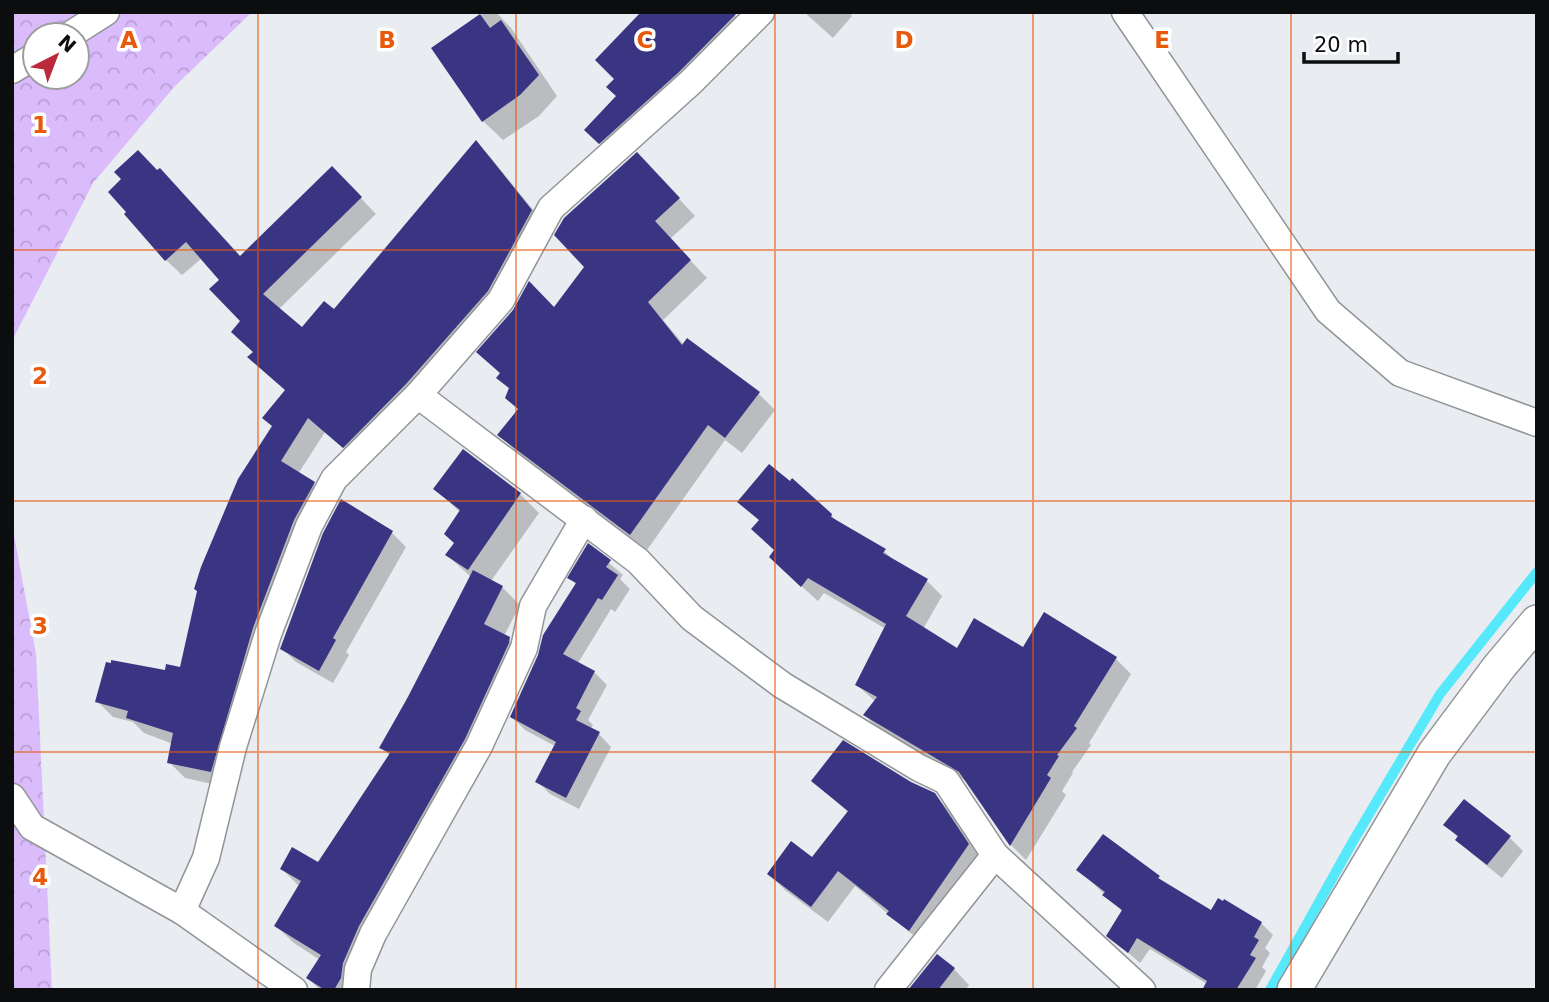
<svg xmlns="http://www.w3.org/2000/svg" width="1549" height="1002" viewBox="0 0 1549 1002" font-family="'DejaVu Sans',sans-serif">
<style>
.forest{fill:url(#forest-crowns);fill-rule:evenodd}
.shadow{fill:#0003}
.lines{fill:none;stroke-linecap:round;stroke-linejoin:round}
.stream{stroke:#56e9fc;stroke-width:10}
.building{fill:#3a3582}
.minor-casing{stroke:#929598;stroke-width:29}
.tertiary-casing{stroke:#929598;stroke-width:36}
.minor{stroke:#fff;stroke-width:26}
.tertiary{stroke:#fff;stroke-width:33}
.grid{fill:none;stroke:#e8590c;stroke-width:2;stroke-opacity:0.55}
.grid-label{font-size:23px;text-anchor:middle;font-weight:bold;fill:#e8590c;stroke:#fff;stroke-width:7;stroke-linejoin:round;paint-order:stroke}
</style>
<defs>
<pattern id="forest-crowns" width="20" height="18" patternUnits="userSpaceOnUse" patternTransform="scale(1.75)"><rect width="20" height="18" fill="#dabbfb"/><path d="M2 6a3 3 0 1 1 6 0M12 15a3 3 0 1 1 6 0" fill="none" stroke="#baa0d6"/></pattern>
</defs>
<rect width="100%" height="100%" fill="#e9ecf0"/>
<g class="forest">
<path d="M12,12H252L175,86L93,183L12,341ZM35,35H77V77H35Z"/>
<polygon points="12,524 36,654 52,990 12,990"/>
</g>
<g class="shadow">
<polygon points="485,12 496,12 511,28 557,96 539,116 503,140 483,121 433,48"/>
<polygon points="641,12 732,12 750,31 615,158 586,130 618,96 617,79"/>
<polygon points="804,12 849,12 852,16 833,38"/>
<polygon points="476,142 491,158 547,227 360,462 325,432 298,474 313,483 329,499 226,787 185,778 169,762 173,744 144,733 133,722 113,717 97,701 166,672 182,669 287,391 250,357 254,353 233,332 242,321 221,280 202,258 182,275 166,260 129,212 241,258 332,168 376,214 279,309 302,330 335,312"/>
<polygon points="653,171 695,216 670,239 707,278 663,320 684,345 758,393 775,410 742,453 725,440 647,550 516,452 500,435 519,410 510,390 499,378 502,375 479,352 555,309"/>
<polygon points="435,489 520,494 539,513 491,581 502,587 520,605 504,636 527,657 376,944 359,990 320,990 308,978 320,960 294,943 276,926 300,887 282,869 319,864 390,756 381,747 471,577 447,555 456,543 461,513"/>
<polygon points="342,501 392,533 406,547 346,652 349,655 333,683 296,662 282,648"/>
<polygon points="739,502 831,515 841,525 884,551 896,562 926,580 942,596 923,629 958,650 1024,649 1115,658 1131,674 1089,743 1091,745 1072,772 1073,773 1062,791 1066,795 1026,860 1011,845 968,782 880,731 865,715 876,702 857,685 886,629 824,593 818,601 787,573 760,521"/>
<polygon points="589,546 623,575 620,579 630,589 615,612 611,609 578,663 594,672 607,685 588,720 593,725 590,730 599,734 611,747 579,809 550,794 537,781 555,746 525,730 512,717 577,585 570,578"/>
<polygon points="813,781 910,783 934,795 951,812 984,862 926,946 855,886 828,922 785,890 769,874 812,859 849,813"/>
<polygon points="1446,824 1509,837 1523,851 1502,878 1471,853"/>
<polygon points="1079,870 1158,877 1166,885 1211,913 1225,901 1261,923 1273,935 1265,948 1270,953 1262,967 1266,971 1255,990 1208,990 1207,984 1150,949 1140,963 1108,935 1123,912"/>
<polygon points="954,969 969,985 965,990 910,990"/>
</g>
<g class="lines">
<polyline class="stream" points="1270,990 1352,843 1440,694 1537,572"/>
</g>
<g class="building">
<polygon points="641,12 738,12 679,72 599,144 584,130 616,96 606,87 614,79 595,60"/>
<polygon points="480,14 490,28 501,20 539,75 520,95 482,122 431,48"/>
<polygon points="476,140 532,210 488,291 406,384 343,448 308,418 281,461 315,482 294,520 253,628 211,772 167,763 173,733 126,718 128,711 95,702 106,662 111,663 111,660 165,670 166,664 180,667 197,591 194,589 201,567 238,479 272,426 262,418 285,390 247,357 253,352 231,332 240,321 209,289 219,280 186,242 165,261 124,214 126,212 108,192 121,179 114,172 138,150 157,170 160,168 240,256 332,166 362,197 263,294 302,327 324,301 334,309"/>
<polygon points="637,152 680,198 655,221 691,260 648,302 682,345 687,338 760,392 725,438 708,425 630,535 497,435 518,409 505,398 509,388 496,378 500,373 476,352 513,310 529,281 554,307 584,267 554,235 564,218"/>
<polygon points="463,449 521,493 468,570 445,555 454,543 444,534 460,510 433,489"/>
<polygon points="769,464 790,481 792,478 832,514 831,517 886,549 883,553 928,579 906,616 957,648 974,618 1023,647 1044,612 1117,657 1074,726 1077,728 1057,755 1059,756 1047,775 1051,778 1010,846 959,772 863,715 877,697 855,685 886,624 808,578 801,587 769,557 774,550 751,529 759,520 737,502"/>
<polygon points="341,499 393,531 333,638 336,640 319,671 280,649 323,533"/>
<polygon points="588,543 611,560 606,567 618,575 602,600 598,598 563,654 595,671 576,708 581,711 576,720 600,732 566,798 535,782 556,742 510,717 538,655 543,635 576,583 567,578"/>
<polygon points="473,570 503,586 484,624 510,637 509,643 465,739 359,926 343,963 341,978 334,990 325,990 306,978 321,955 274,926 301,881 280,869 292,847 318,862 390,753 379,748 408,697"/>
<polygon points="843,740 911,782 935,793 969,844 909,931 886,914 889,911 838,871 811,907 767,874 791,841 812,857 848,811 811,781"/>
<polygon points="1464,799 1511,836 1487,865 1455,840 1458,836 1443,825"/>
<polygon points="1103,834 1160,876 1158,878 1211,910 1218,898 1223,901 1224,899 1262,922 1254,937 1259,940 1250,955 1256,958 1236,990 1202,990 1207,981 1137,938 1128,953 1106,936 1122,910 1102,895 1105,892 1076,870"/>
<polygon points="937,954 955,968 938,990 908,990"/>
</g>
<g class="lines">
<g class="minor-casing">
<g id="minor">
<polyline points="1125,12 1328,311 1400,373 1537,423"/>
<polyline points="70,35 106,12"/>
<polyline points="12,70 35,56"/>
<polyline points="418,395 638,561 692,618 782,685 919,768 946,781 995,855 1142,990"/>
<polyline points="12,797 32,827 182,911 294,990"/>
<polyline points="182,911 206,858 233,747 268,634 309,526 334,479 418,395 501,300 551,208 690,83 761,12"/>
<polyline points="356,990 358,969 373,934 479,746 524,648 533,606 584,519"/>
<polyline points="888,990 995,855"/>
</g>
</g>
<g class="tertiary-casing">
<polyline id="tertiary" points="1294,990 1434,754 1499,667 1537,622"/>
</g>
<use href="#minor" class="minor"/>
<use href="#tertiary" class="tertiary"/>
</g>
<path class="grid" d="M258,12V990M516,12V990M775,12V990M1033,12V990M1291,12V990M12,250H1537M12,501H1537M12,752H1537"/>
<g class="grid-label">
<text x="129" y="48">A</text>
<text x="387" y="48">B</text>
<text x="645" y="48">C</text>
<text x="904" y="48">D</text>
<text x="1162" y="48">E</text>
<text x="40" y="133">1</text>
<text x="40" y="384">2</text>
<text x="40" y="634">3</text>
<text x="40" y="885">4</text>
</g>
<rect width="1549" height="1002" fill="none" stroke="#0c0d0f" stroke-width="28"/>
<g transform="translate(56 56) rotate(42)"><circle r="33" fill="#ffffff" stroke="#9e9e9f" stroke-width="2"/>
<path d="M0-5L12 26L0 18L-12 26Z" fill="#bb2a3a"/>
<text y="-10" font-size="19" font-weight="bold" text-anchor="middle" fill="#0c0d0f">N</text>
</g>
<path d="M1304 52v10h94v-10" fill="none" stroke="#0c0d0f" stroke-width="3.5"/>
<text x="1314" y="52" font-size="21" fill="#0c0d0f" stroke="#ffffff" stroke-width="5" paint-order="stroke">20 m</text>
</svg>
